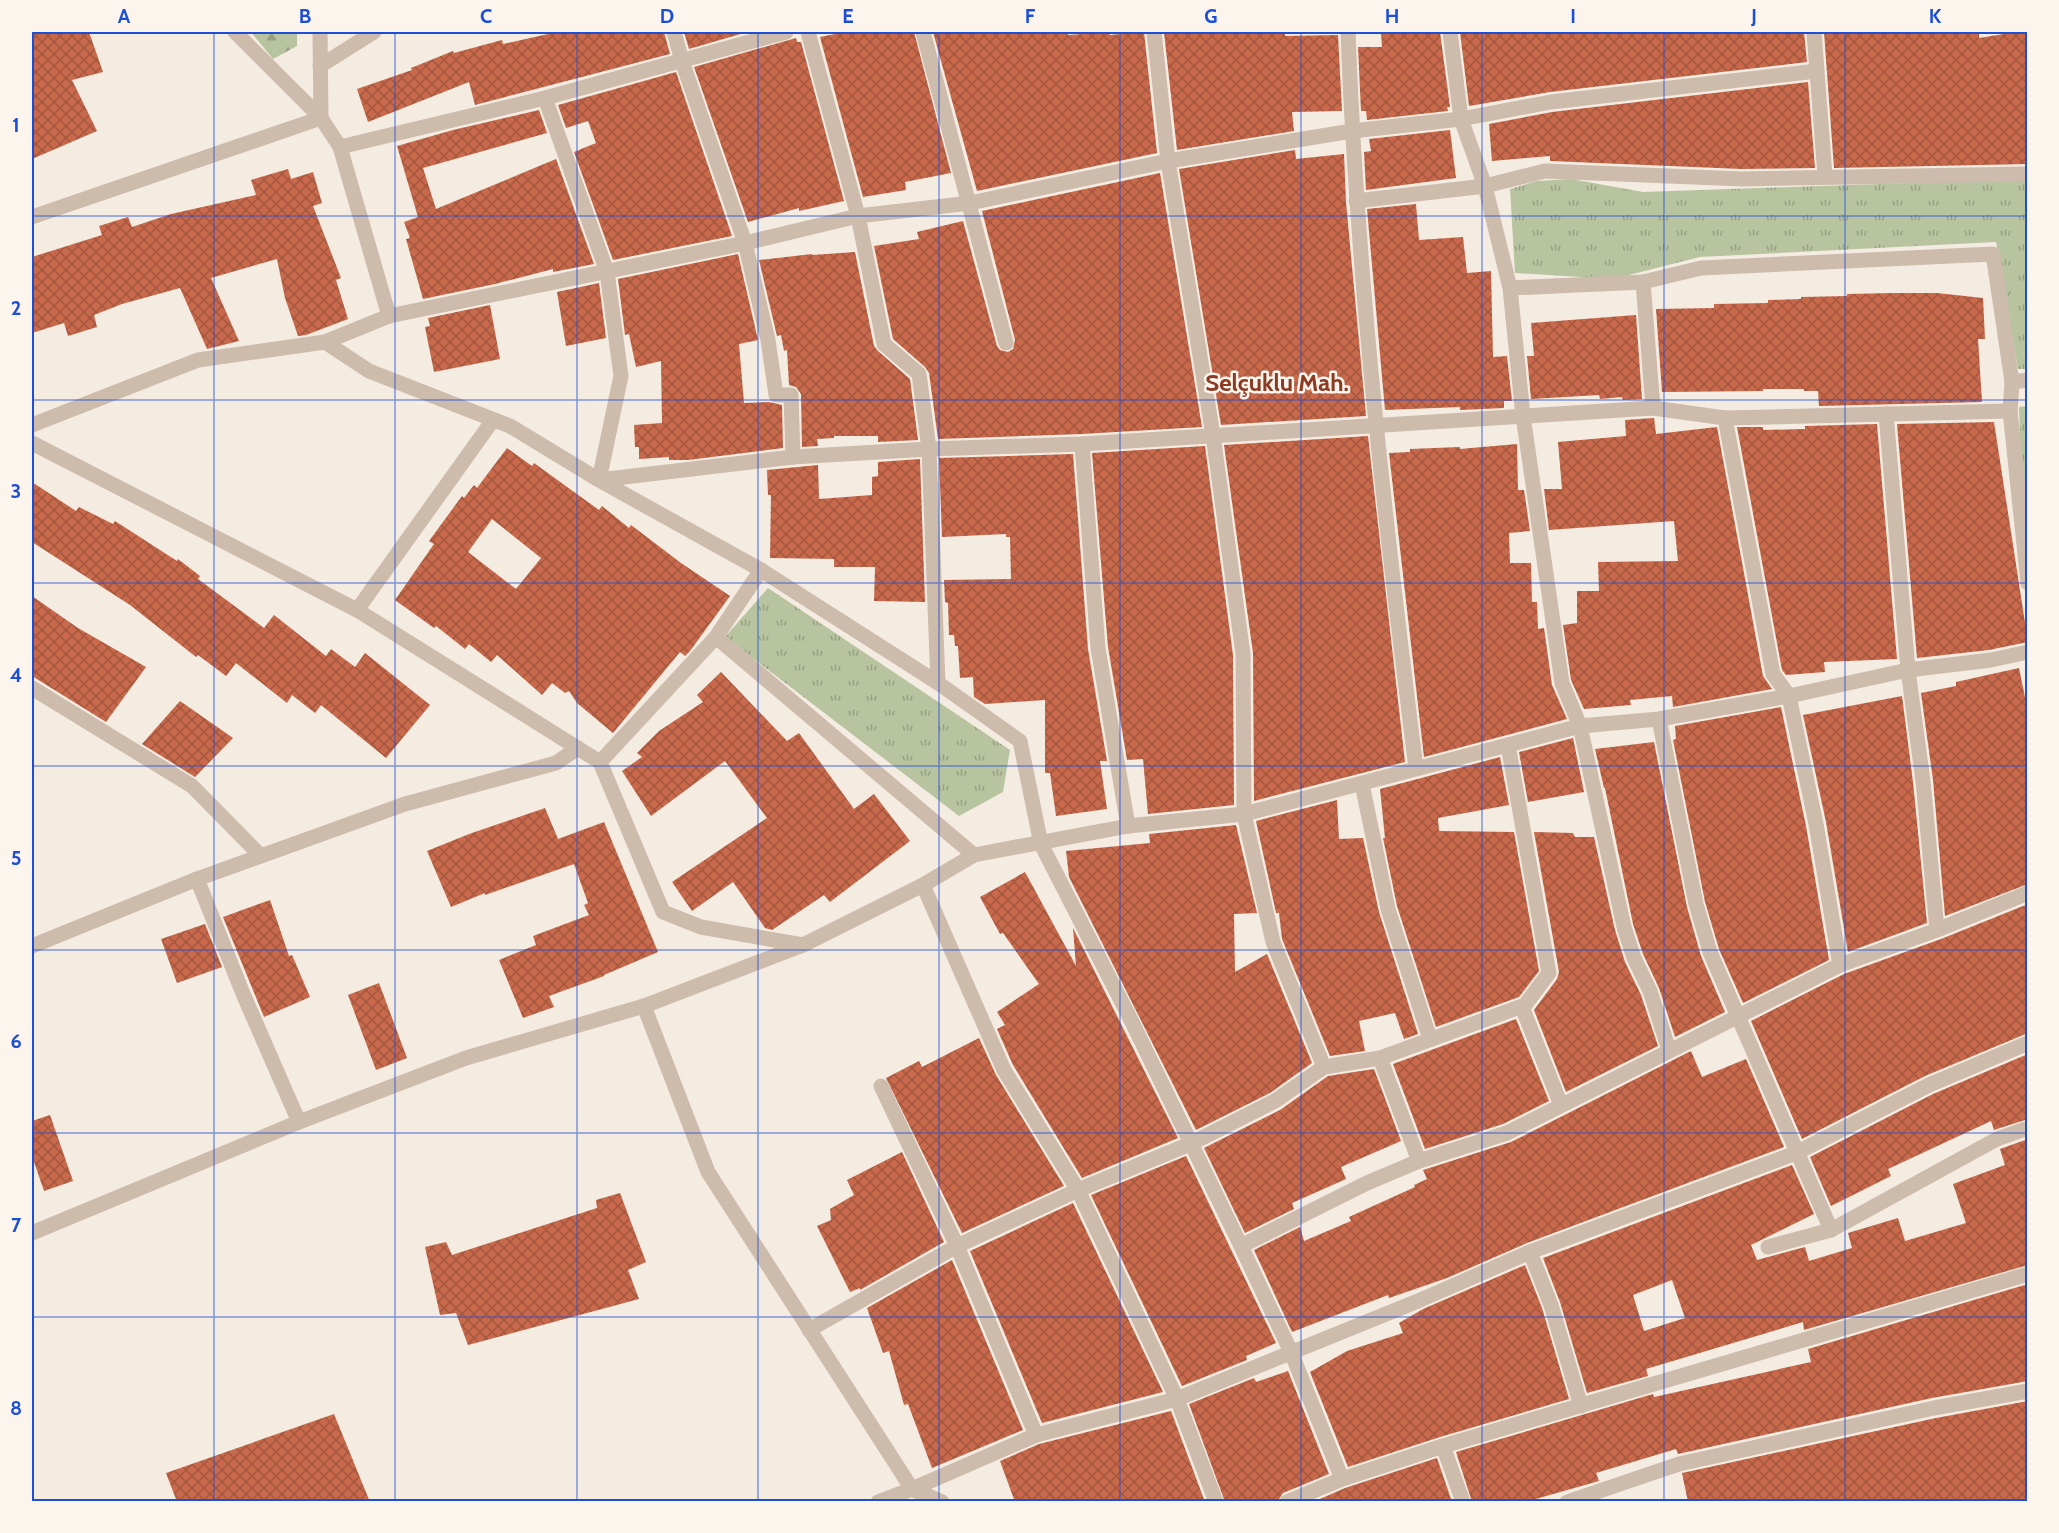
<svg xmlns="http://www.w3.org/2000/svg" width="2059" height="1533" viewBox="0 0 2059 1533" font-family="Cabin,sans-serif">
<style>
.forest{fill:url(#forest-firs)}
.park{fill:url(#park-tufts)}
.building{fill:url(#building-cross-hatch);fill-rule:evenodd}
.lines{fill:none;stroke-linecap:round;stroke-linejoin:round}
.minor{stroke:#cdbbac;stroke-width:15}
.grid{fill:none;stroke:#1d4ed8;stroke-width:1.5;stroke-opacity:0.55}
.labels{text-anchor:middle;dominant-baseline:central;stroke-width:5;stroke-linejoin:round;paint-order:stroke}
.district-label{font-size:24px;font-weight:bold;fill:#8c3b22;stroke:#fbf5ee}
.neatline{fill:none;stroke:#1d4ed8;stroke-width:2}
.grid-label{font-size:20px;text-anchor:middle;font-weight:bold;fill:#1d4ed8}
</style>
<defs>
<pattern id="forest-firs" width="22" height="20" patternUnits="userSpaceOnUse" patternTransform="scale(1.5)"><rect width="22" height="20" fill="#b8c4a0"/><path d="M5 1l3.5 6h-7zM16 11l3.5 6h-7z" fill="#97a083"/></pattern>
<pattern id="park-tufts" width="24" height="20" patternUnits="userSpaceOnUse" patternTransform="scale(1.5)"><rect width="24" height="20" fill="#b8c4a0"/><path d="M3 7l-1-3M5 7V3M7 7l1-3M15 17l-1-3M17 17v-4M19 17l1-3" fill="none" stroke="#97a083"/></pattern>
<pattern id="building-cross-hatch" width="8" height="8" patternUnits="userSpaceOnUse" patternTransform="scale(1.5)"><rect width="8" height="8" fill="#c8694b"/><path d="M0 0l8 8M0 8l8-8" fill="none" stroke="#a4573f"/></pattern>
</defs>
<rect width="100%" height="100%" fill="#f4ebe1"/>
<polygon class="forest" points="251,32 297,32 297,46 273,59"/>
<g class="park">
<polygon points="1571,179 1643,192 2027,179 2027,369 2018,369 1996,242 1700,257 1613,279 1515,273 1510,189 1537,181"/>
<polygon points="2027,406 2028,604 2026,605 2019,407"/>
<polygon points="768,588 1010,750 1003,792 959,816 725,637"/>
</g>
<g class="building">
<polygon points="32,32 89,32 103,72 72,80 97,131 32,159"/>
<polygon points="548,32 664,32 670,54 475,105 469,82 368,122 357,89 412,70 411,68 453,51 454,53 502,40 503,44 548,34"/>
<polygon points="684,32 744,32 744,33 689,49"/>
<polygon points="845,32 914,32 951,173 905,182 906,190 863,197 820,37"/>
<polygon points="933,32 1067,32 1068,35 1110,32 1110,35 1144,32 1157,153 977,191"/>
<polygon points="1164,32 1285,32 1285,36 1338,35 1342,111 1292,112 1294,131 1177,150"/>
<polygon points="1381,32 1440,32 1450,107 1447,107 1448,111 1367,120 1366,111 1361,111 1358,47 1382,47"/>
<polygon points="1460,32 1804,32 1807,62 1550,92 1469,106"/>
<polygon points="1824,32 1979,32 1979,38 2016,32 2027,32 2028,164 1834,168"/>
<polygon points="796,38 797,42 801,42 844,201 799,211 799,208 748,222 694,67"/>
<polygon points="676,72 732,236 613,260 574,152 596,143 588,121 566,128 558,105"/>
<polygon points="1808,82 1815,168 1742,169 1550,161 1550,156 1492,161 1489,124 1552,112"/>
<polygon points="539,110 547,133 423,168 436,209 556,159 594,264 553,272 553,269 495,284 423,299 406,239 410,238 404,222 418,217 397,146 453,130"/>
<polygon points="1450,130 1456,178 1366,190 1364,152 1371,151 1369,139"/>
<polygon points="1295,150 1296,159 1344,154 1346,202 1366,416 1221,425 1179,169"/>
<polygon points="288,169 291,179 313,172 322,203 313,206 341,278 336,280 348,319 306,335 298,336 285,298 277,259 211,278 239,341 207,349 180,288 122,304 94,315 97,327 68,336 64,323 32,333 32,257 102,235 99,226 128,217 132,227 171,214 256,195 251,180"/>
<polygon points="1160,173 1202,427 1082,434 938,439 929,373 925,367 893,339 874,246 919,239 917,232 963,221 997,346 1000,350 1008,352 1013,349 1015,340 982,211"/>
<polygon points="1416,204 1419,240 1463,237 1467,273 1491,271 1493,357 1507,356 1512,401 1504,401 1504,408 1460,410 1460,407 1385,410 1367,209"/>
<polygon points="855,252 874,346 878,351 910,379 918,440 878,442 878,436 834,436 834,438 817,439 818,446 802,447 801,394 796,387 789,385 787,350 784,351 781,335 777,336 759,260 812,254 812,255"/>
<polygon points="738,254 758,340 739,344 744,403 769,402 782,405 783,448 688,460 669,460 669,457 639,459 639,447 635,447 634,425 662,423 661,361 636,367 629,334 625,335 618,279"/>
<polygon points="599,283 606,338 566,346 557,292"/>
<polygon points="1893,293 1937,293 1983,298 1985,339 1978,339 1982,402 1819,406 1818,391 1804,391 1804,389 1763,389 1763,391 1662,392 1656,309 1714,308 1714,304 1768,303 1768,300 1801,299 1801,297 1847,296 1847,294"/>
<polygon points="490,305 500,359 434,372 425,327 430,326 428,318"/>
<polygon points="1636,315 1642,399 1623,400 1622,397 1600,399 1599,395 1531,399 1527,356 1534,356 1531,323"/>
<polygon points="1654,418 1656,434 1717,427 1763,676 1772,689 1673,707 1672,696 1630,700 1631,705 1584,709 1571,680 1563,625 1577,623 1577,591 1599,591 1598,562 1678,561 1674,521 1549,530 1544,489 1562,489 1558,442 1626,436 1625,420"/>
<polygon points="1994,422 2028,642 1989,650 1917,658 1897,424"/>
<polygon points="1877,424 1897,659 1824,662 1825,672 1786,675 1782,670 1737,427 1763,427 1763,430 1805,429 1805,426"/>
<polygon points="1368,436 1405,762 1254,801 1253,653 1224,445"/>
<polygon points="1517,444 1518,490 1524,490 1530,531 1509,533 1510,563 1531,563 1532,602 1537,602 1538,629 1544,628 1552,685 1567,719 1424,757 1389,453 1410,452 1410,449 1460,447 1460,449"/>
<polygon points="1205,446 1233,655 1234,805 1148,814 1143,759 1127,760 1108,647 1092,453"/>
<path d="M507,448L532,466L534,463L599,510L602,506L629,528L631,525L681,563L730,596L690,651L685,656L680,652L613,733L577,703L569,691L565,693L552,683L542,695L497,655L491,662L469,644L465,649L436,626L434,628L395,600L434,544L429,541L462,496L464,498L474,485L477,488ZM492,519L541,558L516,589L468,552Z"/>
<polygon points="1073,454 1088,649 1107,761 1100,761 1107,809 1056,816 1050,773 1045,773 1045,700 985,704 974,697 973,677 960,678 958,646 955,646 954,635 949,635 948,603 945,602 944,580 1011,579 1010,537 1006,537 1006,534 942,537 939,458"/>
<polygon points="920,459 925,602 874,601 875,567 834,567 834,559 770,558 771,495 768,495 767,470 818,465 819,499 872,495 872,477 878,476 878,462"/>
<polygon points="32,482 76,511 79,507 113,524 115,521 177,561 178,559 200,576 198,579 264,628 274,615 326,656 331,649 355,667 365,653 430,705 386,758 321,705 315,713 292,695 287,703 236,663 226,676 198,655 196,657 130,605 32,542"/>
<polygon points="32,596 78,628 146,667 106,722 32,676"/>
<polygon points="2019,668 2028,712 2028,884 1945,916 1933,780 1921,693 1956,686 1956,682"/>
<polygon points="721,672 787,741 799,733 854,809 874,794 910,841 830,902 824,895 772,930 765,928 733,882 692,911 672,882 767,818 725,761 651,816 622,771 642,757 637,753 659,731 703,702 697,695"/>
<polygon points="1902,696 1913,782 1927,923 1848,952 1826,822 1803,715"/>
<polygon points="180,701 233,738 195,777 142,744"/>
<polygon points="1781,707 1806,826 1829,960 1743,1003 1719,949 1705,902 1673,740 1676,739 1675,726"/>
<polygon points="1573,738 1584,792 1528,802 1519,752"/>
<polygon points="1654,742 1687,907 1701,956 1725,1012 1675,1037 1659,988 1643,954 1633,924 1605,788 1604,788 1595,749"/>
<polygon points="1500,757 1509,805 1438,818 1439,831 1514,832 1539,971 1519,997 1436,1027 1397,906 1383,838 1385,838 1380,789"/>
<polygon points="1337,800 1339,839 1363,838 1379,912 1418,1034 1404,1039 1395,1013 1359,1021 1365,1051 1330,1056 1282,939 1279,913 1276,913 1256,821"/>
<polygon points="545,808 558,839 604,822 658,952 604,975 604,976 549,996 554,1007 523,1018 499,960 536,945 533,936 589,915 584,905 588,903 574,864 485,895 485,893 451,907 427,851 469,834"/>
<polygon points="1236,825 1257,913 1234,914 1235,972 1267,954 1312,1063 1270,1093 1196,1130 1069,877 1066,851 1150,843 1149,834"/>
<polygon points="1534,832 1573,833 1575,837 1594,837 1615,930 1625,962 1641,995 1658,1046 1566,1092 1534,1010 1557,979 1559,972"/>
<polygon points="1025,872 1076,966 1073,928 1178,1138 1082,1178 1013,1065 997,1029 1005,1025 997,1012 1039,984 1003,933 1000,934 980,897"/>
<polygon points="270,900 289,956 292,955 310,997 264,1017 223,917"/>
<polygon points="2028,904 2028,1033 1925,1076 1802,1139 1751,1021 1844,974 1941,939"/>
<polygon points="205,924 222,967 177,983 161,939"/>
<polygon points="379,983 407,1058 376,1070 348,995"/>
<polygon points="1516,1019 1549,1101 1503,1124 1425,1149 1393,1064"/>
<polygon points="979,1038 996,1075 1064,1186 962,1233 886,1078 919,1061 922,1067"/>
<polygon points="1691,1051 1702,1077 1746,1059 1784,1147 1527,1243 1447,1278 1389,1298 1388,1295 1292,1332 1254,1250 1300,1227 1304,1241 1351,1221 1349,1217 1415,1187 1414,1185 1427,1179 1423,1170 1511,1142"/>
<polygon points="2028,1054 2028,1119 1994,1130 1991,1121 1888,1169 1891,1176 1831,1206 1810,1157 1933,1094"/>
<polygon points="1374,1069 1401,1141 1341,1167 1346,1179 1292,1203 1294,1209 1245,1233 1204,1148 1280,1110 1328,1076"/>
<polygon points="50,1115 73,1181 44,1191 32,1156 32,1121"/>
<path d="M2028,1139V1265L1804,1330L1803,1322L1646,1369L1648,1376L1587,1393L1560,1302L1543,1258L1792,1165L1814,1214L1751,1245L1757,1260L1805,1247L1809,1261L1852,1248L1848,1233L1898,1218L1905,1241L1966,1223L1953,1184L2005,1165L2000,1149ZM1672,1280L1685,1318L1644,1331L1633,1295Z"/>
<polygon points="902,1152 944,1242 860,1290 860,1288 850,1292 817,1226 831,1220 830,1209 854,1195 847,1180"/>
<polygon points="1186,1156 1276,1343 1246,1356 1247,1360 1182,1386 1091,1195"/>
<polygon points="620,1193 646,1262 628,1270 639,1299 468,1345 456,1313 440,1315 425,1247 446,1242 452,1255 597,1208 596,1200"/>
<polygon points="1073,1203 1163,1392 1042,1423 970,1251"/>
<polygon points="952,1260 1023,1430 932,1468 908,1404 904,1405 889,1351 883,1353 867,1308"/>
<polygon points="1525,1265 1542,1308 1569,1399 1440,1437 1348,1467 1310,1372 1347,1351 1403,1333 1399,1323 1423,1309"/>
<polygon points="2028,1284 2028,1381 1932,1398 1678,1454 1676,1449 1596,1473 1599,1481 1525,1502 1472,1502 1456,1452 1653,1394 1654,1397 1811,1362 1808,1349"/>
<polygon points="1288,1371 1329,1474 1283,1493 1277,1502 1225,1502 1189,1404 1254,1378 1256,1382"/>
<polygon points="2028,1401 2028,1502 1688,1502 1682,1473 1936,1418"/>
<polygon points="1171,1411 1205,1502 1015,1502 1000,1461 1039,1444"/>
<polygon points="334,1414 370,1502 177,1502 166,1473"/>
<polygon points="1437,1458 1452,1502 1313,1502 1345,1488"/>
</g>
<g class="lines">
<g class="minor">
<polyline points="235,32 321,118 340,147 389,316"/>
<polyline points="674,32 682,61 745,243 768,340 776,395 791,395 793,457"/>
<polyline points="808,32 858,216 884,344 919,374 929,449 938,683"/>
<polyline points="923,32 1006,343"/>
<polyline points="1154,32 1168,161 1213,435 1243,654 1244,814 1273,942 1324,1067"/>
<path d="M1348,32C1357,278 1385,523 1416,768"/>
<polyline points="1450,32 1461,119 1485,186 1510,288 1523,416 1562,683 1580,726 1624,927 1634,958 1650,991 1669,1050"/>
<polyline points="1814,32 1825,176"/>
<polyline points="320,66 374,32"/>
<polyline points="545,98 607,272 621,376 599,480 793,457 929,449 1082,444 1653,408 1725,418 2010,411 2028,583"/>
<polyline points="340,147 545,98 786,32"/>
<polyline points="1356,201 1485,186 1545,171 1742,179 2028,174"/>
<polyline points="32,217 321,118 320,32"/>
<polyline points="1643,282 1653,408"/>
<polyline points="1510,288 1643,282 1701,268 1993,254 2012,382"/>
<polyline points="325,342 369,371 510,426 599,480 761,570 938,683 1020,741 1041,844 1131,1020 1241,1246 1291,1352 1342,1479"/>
<polyline points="2010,411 2012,382 2028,380"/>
<polyline points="1886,414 1908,670 1923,781 1937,930"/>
<polyline points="1725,418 1773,674 1789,696 1816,824 1840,965"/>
<polyline points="32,425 198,360 325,342 389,316 745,243 858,216 970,203 1168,161 1352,131 1461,119 1551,102 1817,71"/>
<polyline points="32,443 357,610 600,762 663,912 701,927 803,945"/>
<polyline points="1082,444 1098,648 1128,826"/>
<polyline points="357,610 493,420"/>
<polyline points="716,637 974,855"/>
<polyline points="32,688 192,786 261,856"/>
<polyline points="1659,719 1696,904 1710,952 1831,1230 1997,1139 2028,1128"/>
<polyline points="600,762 716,637 761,570"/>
<polyline points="1362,784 1388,909 1430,1039"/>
<polyline points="197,879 244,996 299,1122"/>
<polyline points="923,885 1004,1070 1078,1190 1177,1399 1216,1502"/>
<polyline points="32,946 197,879 405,804 556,763 578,748"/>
<polyline points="644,1006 708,1172 912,1489 942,1502"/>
<polyline points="1522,1007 1561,1105"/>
<polyline points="1380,1058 1419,1161"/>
<polyline points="881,1086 957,1246 1036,1435"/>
<polyline points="32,1233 299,1122 466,1058 644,1006 803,945 923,885 974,855 1128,826 1244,814 1580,726 1659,719 1789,696 1908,670 1991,660 2028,652"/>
<polyline points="1241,1246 1367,1183 1419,1161 1507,1133 1840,965 1937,930 2028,893"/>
<polyline points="1768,1247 1831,1230"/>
<polyline points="1530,1252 1551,1305 1581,1406"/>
<polyline points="809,1330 957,1246 1078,1190 1190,1144 1275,1101 1324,1067 1380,1058 1525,1005 1549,973 1508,745"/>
<polyline points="1443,1446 1463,1502"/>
<polyline points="878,1502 912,1489 1036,1435 1177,1399 1418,1301 1530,1252 1796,1153 1929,1085 2028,1043"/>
<polyline points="1287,1502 1342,1479 1443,1446 2028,1274"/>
<polyline points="1567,1502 1679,1464 1934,1408 2028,1391"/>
</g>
</g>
<path class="grid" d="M214,32V1502M395,32V1502M577,32V1502M758,32V1502M939,32V1502M1120,32V1502M1301,32V1502M1482,32V1502M1664,32V1502M1845,32V1502M32,216H2028M32,400H2028M32,583H2028M32,766H2028M32,950H2028M32,1133H2028M32,1317H2028"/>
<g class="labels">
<g class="district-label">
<text x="1277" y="382">Selçuklu Mah.</text>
</g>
</g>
<rect width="2059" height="1533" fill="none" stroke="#fbf5ee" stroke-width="66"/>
<rect x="33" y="33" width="1993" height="1467" class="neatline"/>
<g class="grid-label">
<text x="124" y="23">A</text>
<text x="305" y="23">B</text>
<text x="486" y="23">C</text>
<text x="667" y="23">D</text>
<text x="848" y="23">E</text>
<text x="1030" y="23">F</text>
<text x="1211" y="23">G</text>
<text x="1392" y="23">H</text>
<text x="1573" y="23">I</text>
<text x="1754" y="23">J</text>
<text x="1935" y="23">K</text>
<text x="16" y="132">1</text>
<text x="16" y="315">2</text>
<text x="16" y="498">3</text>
<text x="16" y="682">4</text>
<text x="16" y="865">5</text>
<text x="16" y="1048">6</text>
<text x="16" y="1232">7</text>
<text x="16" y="1415">8</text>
</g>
</svg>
